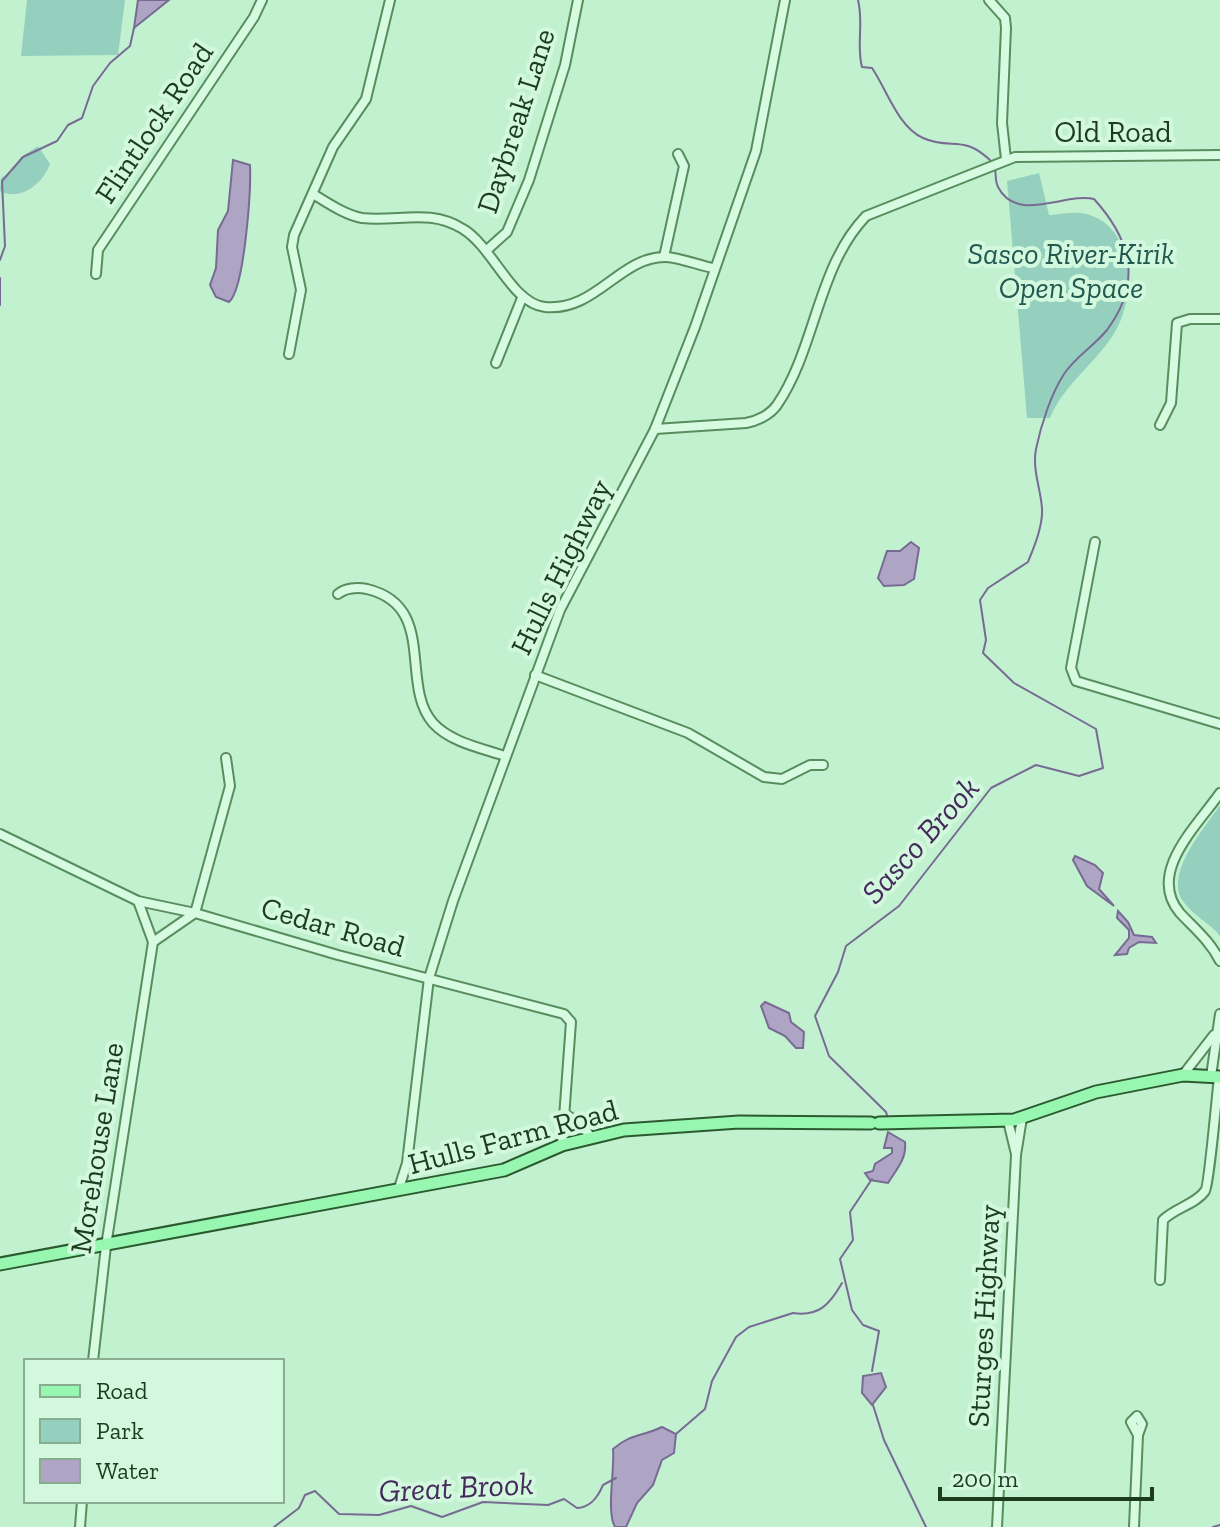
<svg xmlns="http://www.w3.org/2000/svg" width="1220" height="1527" viewBox="0 0 1220 1527" font-family="'Zilla Slab',serif">
<style>
.green{fill:#95d0bf}
.water{fill:#aea5c4;stroke:#786b93;stroke-width:2}
.lines{fill:none;stroke-linecap:round;stroke-linejoin:round}
.stream{stroke:#786b93;stroke-width:2}
.minor-casing{stroke:#588d5e;stroke-width:12}
.major-casing{stroke:#2c5a2f;stroke-width:15}
.minor{stroke:#d6fbe1;stroke-width:8}
.major{stroke:#97f7b1;stroke-width:11}
.labels{text-anchor:middle;dominant-baseline:central;stroke-width:8;stroke-linejoin:round;paint-order:stroke}
.street-label{font-size:30px;fill:#1d3b1f;stroke:#d2f8dd}
.park-label{font-size:30px;font-style:italic;fill:#225950;stroke:#d2f8dd}
.water-label{font-size:32px;font-style:italic;fill:#452b5c;stroke:#d2f8dd}
</style>
<rect width="100%" height="100%" fill="#c2f1d0"/>
<g class="green">
<polygon points="27,0 125,0 118,55 21,56"/>
<path d="M38,146L50,164C43,183 21,202 0,191L1,178L11,172L21,157Z"/>
<path d="M1039,173L1049,215C1060,214 1075,211 1086,214C1132,225 1136,288 1119,324C1103,359 1065,381 1050,418H1027L1007,181Z"/>
<path d="M1220,805V936C1210,923 1192,915 1183,901C1164,873 1205,828 1220,805Z"/>
</g>
<g class="water">
<polygon points="138,0 169,0 134,28"/>
<path d="M233,160L250,165C251,188 245,288 229,302L216,297L210,285L216,268L218,230L228,211Z"/>
<polygon points="911,542 919,548 914,579 904,585 884,586 878,578 887,551 900,551"/>
<polygon points="1075,856 1095,865 1103,873 1099,889 1114,906 1087,886 1073,860"/>
<polygon points="1118,911 1128,922 1134,935 1152,937 1156,943 1139,942 1129,948 1127,954 1115,955 1129,938 1129,930 1117,918"/>
<polygon points="765,1002 789,1013 791,1022 804,1032 803,1048 796,1048 785,1036 769,1028 761,1006"/>
<path d="M888,1132L905,1142C907,1159 896,1170 888,1183L870,1180L865,1173L873,1171L875,1164L892,1153V1148H884Z"/>
<polygon points="881,1373 886,1387 872,1405 862,1393 863,1376"/>
<path d="M662,1427L676,1434L674,1453L662,1460L653,1485L637,1503L626,1527H615C606,1511 615,1470 613,1449C632,1433 641,1437 662,1427Z"/>
</g>
<g class="lines">
<g class="stream">
<path d="M858,0C864,24 856,45 862,67L872,68C887,90 898,127 923,138C952,151 963,133 992,162"/>
<polyline points="0,260 5,246 2,181 23,157 57,141 68,125 82,118 93,86 110,63 130,46 134,28"/>
<polyline points="0,278 0,305"/>
<path d="M888,1119L886,1112L829,1056L815,1016L838,972L846,946L899,906L991,788L1036,765L1079,776L1103,768L1096,729L1014,683L983,653L986,640L980,600L988,588L1028,562C1034,547 1043,526 1042,509C1041,489 1032,470 1036,449C1041,425 1051,394 1064,374C1075,357 1094,346 1107,330C1142,283 1132,241 1094,199C1066,192 1017,224 998,187C995,181 996,174 995,168"/>
<polyline points="872,1371 879,1331 863,1325 852,1310 840,1259 853,1240 850,1212 872,1179"/>
<polyline points="873,1405 884,1440 926,1527"/>
<path d="M676,1434L705,1409L712,1381L736,1337L749,1327L793,1313C819,1317 830,1304 842,1283"/>
<path d="M274,1527L299,1508L305,1495L315,1491L339,1514L379,1515L411,1506L442,1517L483,1502L548,1505L564,1499L577,1508C591,1507 598,1497 603,1485L616,1478"/>
<polyline points="1213,1527 1220,1525"/>
</g>
<g class="minor-casing">
<g id="minor">
<polyline points="989,0 1005,18 1006,28 1002,123 1006,159"/>
<path d="M313,194C328,203 345,215 362,218C398,222 430,208 463,229C493,247 512,304 545,307C596,312 620,256 666,257C681,258 698,265 713,268"/>
<polyline points="488,249 507,232 529,180 565,65 578,0"/>
<polyline points="664,257 684,166 678,154"/>
<polyline points="96,274 98,250 254,17 262,0"/>
<polyline points="289,354 301,290 292,247 294,235 333,147 366,99 390,0"/>
<polyline points="496,363 522,298"/>
<polyline points="1160,425 1171,403 1177,323 1190,319 1220,319"/>
<path d="M655,429L746,423C757,421 770,415 777,405C816,348 817,267 866,216L1015,157L1220,155"/>
<polyline points="1095,542 1071,668 1076,681 1220,724"/>
<path d="M338,594C345,588 357,587 367,589C438,606 399,684 433,723C450,742 481,748 505,756"/>
<polyline points="535,675 688,733 764,777 782,779 810,765 823,765"/>
<path d="M1220,793C1197,826 1146,873 1180,913C1195,929 1210,941 1220,961"/>
<polyline points="0,834 138,901 195,913 338,955 564,1014 571,1022 562,1145"/>
<polyline points="153,942 195,913 230,786 226,758"/>
<polyline points="1183,1075 1214,1035"/>
<polyline points="1211,1076 1220,1014"/>
<polyline points="565,1114 581,1124 590,1136"/>
<polyline points="1008,1121 1016,1154"/>
<polyline points="398,1191 407,1163 429,978 453,901 560,610 655,429 695,327 756,151 785,0"/>
<path d="M1160,1280L1163,1220C1175,1208 1196,1204 1205,1191C1209,1186 1217,1093 1219,1077"/>
<polyline points="93,1361 106,1246 153,942 138,901"/>
<polyline points="80,1527 82,1501"/>
<polyline points="997,1527 1016,1155 1022,1118"/>
<polyline points="1134,1527 1138,1435 1142,1424 1137,1416 1131,1422 1138,1435"/>
</g>
</g>
<g class="major-casing">
<g id="major">
<polyline points="879,1123 1014,1120 1096,1092 1183,1075 1220,1077"/>
<polyline points="0,1264 504,1170 562,1145 624,1130 739,1122 871,1123"/>
</g>
</g>
<use href="#minor" class="minor"/>
<use href="#major" class="major"/>
</g>
<g class="labels">
<g class="street-label">
<text transform="translate(516 121) rotate(-72)">Daybreak Lane</text>
<text transform="translate(154 123) rotate(-56)">Flintlock Road</text>
<text x="1113" y="132">Old Road</text>
<text transform="translate(561 567) rotate(-64)">Hulls Highway</text>
<text transform="translate(333 927) rotate(16)">Cedar Road</text>
<text transform="translate(513 1137) rotate(-15)">Hulls Farm Road</text>
<text transform="translate(97 1148) rotate(-81)">Morehouse Lane</text>
<text transform="translate(984 1316) rotate(-87)">Sturges Highway</text>
</g>
<g class="park-label">
<text x="1071" y="254">Sasco River-Kirik<tspan x="1071" dy="34">Open Space</tspan></text>
</g>
<g class="water-label">
<text transform="translate(920 840) rotate(-48)">Sasco Brook</text>
<text transform="translate(456 1487) rotate(-3)">Great Brook</text>
</g>
</g>
<rect x="24" y="1359" width="260" height="144" fill="#d2f8dd" stroke="#8aac91" stroke-width="2"/>
<rect x="40" y="1385" width="40" height="12" fill="#97f7b1" stroke="#8aac91" stroke-width="2"/>
<text x="96" y="1399" font-size="24" fill="#1d3b1f">Road</text>
<rect x="40" y="1419" width="40" height="24" fill="#95d0bf" stroke="#8aac91" stroke-width="2"/>
<text x="96" y="1439" font-size="24" fill="#1d3b1f">Park</text>
<rect x="40" y="1459" width="40" height="24" fill="#aea5c4" stroke="#8aac91" stroke-width="2"/>
<text x="96" y="1479" font-size="24" fill="#1d3b1f">Water</text>
<path d="M940 1487v12h212v-12" fill="none" stroke="#1d3b1f" stroke-width="4"/>
<text x="952" y="1487" font-size="24" fill="#1d3b1f" stroke="#d2f8dd" stroke-width="6" paint-order="stroke">200 m</text>
</svg>
